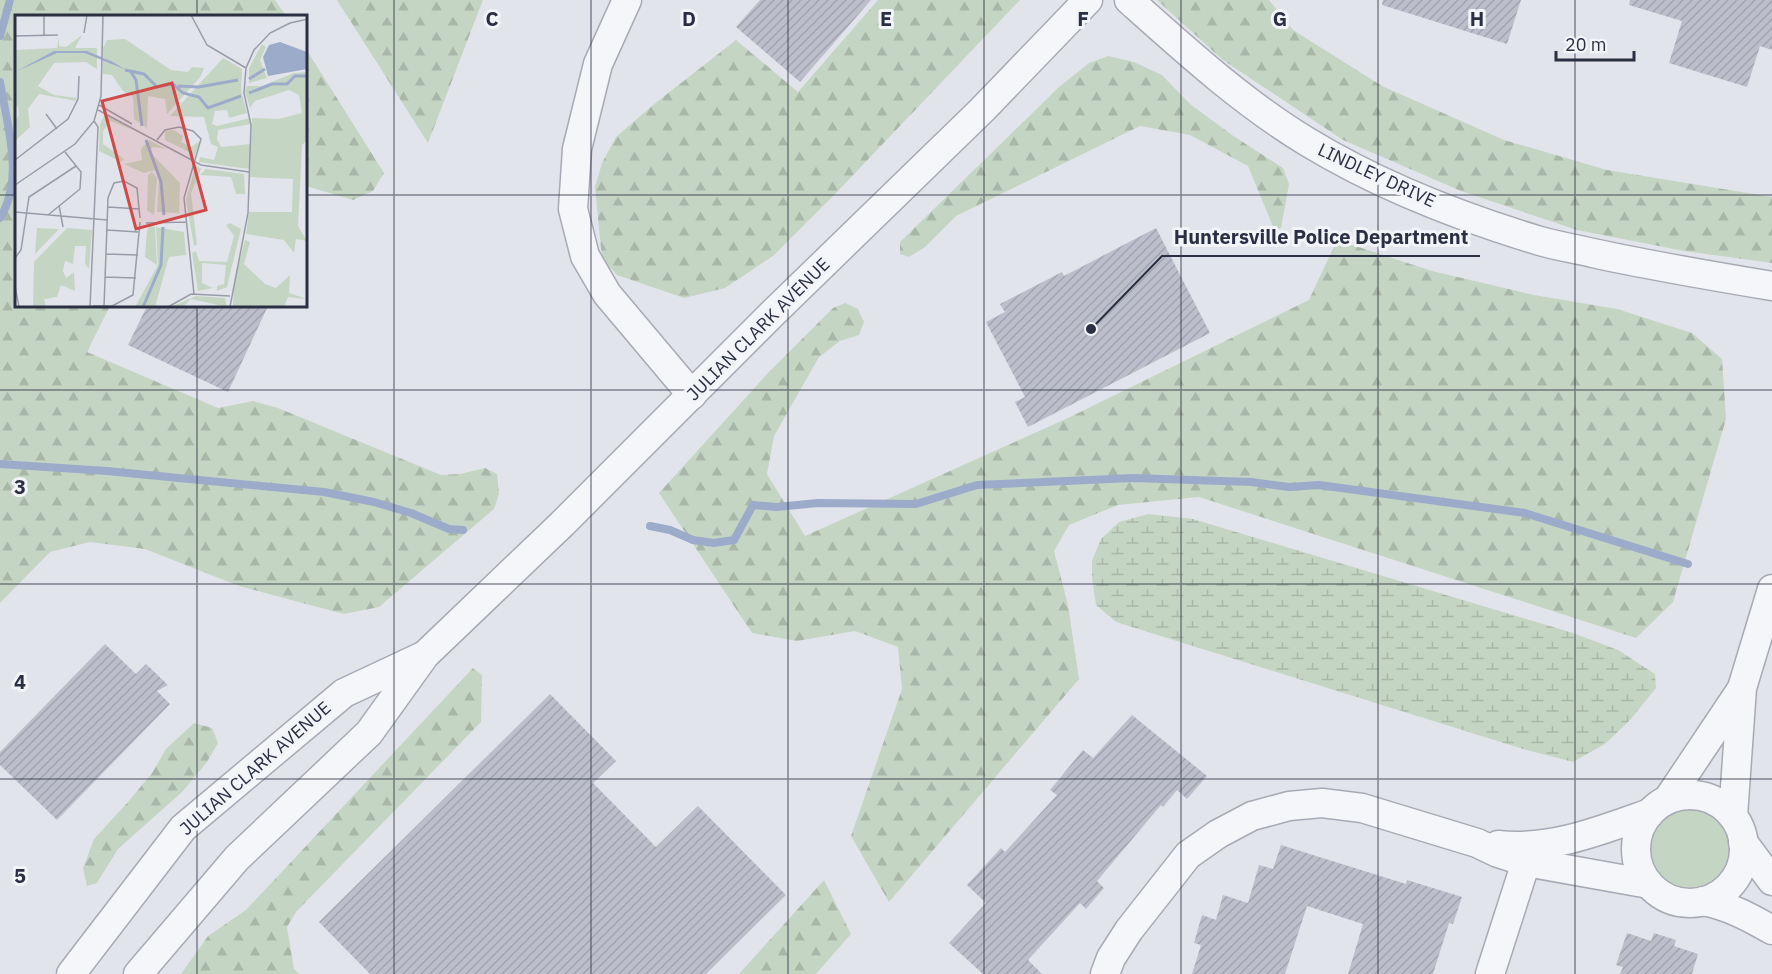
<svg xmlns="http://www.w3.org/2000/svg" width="1772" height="974" viewBox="0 0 1772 974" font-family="'IBM Plex Sans',sans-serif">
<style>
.grass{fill:#c5d5c3}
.forest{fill:url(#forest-firs)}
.wetland{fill:url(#wetland-marsh)}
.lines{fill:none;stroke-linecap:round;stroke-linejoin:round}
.stream{stroke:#9dabcb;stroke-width:8}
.building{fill:url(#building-hatch)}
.minor-casing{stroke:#a7aab5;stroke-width:31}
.minor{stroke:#f5f6f9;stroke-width:28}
.grid{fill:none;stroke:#2a2f43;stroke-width:1.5;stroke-opacity:0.55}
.labels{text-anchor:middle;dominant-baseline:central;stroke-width:6;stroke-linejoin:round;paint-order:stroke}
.street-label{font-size:18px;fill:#2a2f43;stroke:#f2f4f8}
.inset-river{fill:none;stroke:#9dabcb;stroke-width:3}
.inset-road{fill:none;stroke:#989ca8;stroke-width:1.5}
.view{fill:#d04a47;fill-opacity:0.15;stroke:#d04a47;stroke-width:3}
.inset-edge{fill:none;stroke:#2a2f43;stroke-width:3}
.grid-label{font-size:20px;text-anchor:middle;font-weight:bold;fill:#2a2f43;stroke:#f2f4f8;stroke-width:6;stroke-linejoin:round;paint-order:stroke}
.leader{fill:none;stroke:#2a2f43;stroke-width:2}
.callout-dot{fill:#2a2f43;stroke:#f2f4f8;stroke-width:2}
.callout-label{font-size:20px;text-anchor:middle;font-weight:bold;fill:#2a2f43;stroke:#f2f4f8;stroke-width:6;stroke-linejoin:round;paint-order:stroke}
</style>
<defs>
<pattern id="forest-firs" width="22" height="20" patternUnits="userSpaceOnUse" patternTransform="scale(1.5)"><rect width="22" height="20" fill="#c5d5c3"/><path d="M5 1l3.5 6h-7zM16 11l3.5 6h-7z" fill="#a9b7a9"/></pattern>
<pattern id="wetland-marsh" width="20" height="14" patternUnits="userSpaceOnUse" patternTransform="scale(1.5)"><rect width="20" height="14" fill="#c5d5c3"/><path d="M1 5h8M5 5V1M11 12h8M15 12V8" fill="none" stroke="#a9b7a9"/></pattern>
<pattern id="building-hatch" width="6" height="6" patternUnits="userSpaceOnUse" patternTransform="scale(1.5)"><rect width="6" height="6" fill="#bcbfcb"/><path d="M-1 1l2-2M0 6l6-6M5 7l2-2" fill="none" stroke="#a2a4b0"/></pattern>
</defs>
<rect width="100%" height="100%" fill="#e2e4eb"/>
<circle class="grass" cx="1692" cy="848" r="41"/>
<g class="forest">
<polygon points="0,0 275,0 286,16 16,16 16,306 110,306 87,352 218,408 253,401 278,408 441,475 460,474 485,468 497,474 499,494 494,509 379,607 344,614 239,586 145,549 90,542 50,552 0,603"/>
<polygon points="337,0 483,0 428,143"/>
<polygon points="878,0 1020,0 837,192 773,256 725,288 684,298 617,275 602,259 595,187 602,163 616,137 653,105 736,40 798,92"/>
<polygon points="1157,0 1269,0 1293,30 1382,86 1504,140 1607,170 1772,197 1772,263 1684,251 1577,230 1461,191 1343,140 1223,60"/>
<polygon points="306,49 384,173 373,191 353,200 306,186"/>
<polygon points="1108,56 1134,62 1162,75 1190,104 1232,135 1283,168 1289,184 1281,228 1274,229 1248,166 1190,135 1140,126 956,216 925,247 909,257 900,254 900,242 1059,87 1089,63"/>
<polygon points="1337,240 1432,271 1534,295 1617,309 1692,333 1722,359 1726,419 1673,602 1636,638 1199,497 1118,505 1069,525 1054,551 1068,605 1079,679 889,902 851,836 902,689 898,647 855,631 797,641 752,633 659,493 768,373 833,308 845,303 858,309 864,322 859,335 840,341 819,357 774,436 767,474 805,536 1068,418 1309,300"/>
<polygon points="473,668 482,675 481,722 296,912 287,927 294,969 299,974 181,974 208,936 246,910"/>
<polygon points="194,723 212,728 218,743 207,762 182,792 118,849 97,883 87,886 83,868 94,839 128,802 152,773 166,749"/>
<polygon points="824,880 851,934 816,974 739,974"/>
</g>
<polygon class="wetland" points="1148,514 1193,519 1573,633 1618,650 1655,674 1656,688 1630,720 1605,744 1573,762 1523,749 1116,622 1096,605 1092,578 1092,561 1101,539 1119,522"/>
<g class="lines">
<g class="stream">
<polyline points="0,36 10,0"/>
<path d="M0,82C7,126 25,178 0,218"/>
<polyline points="0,464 107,471 324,492 374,502 411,513 449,529 463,530"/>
<polyline points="650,526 670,530 693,540 714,543 734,540 753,505 777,507 818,503 916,504 977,485 1133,478 1251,482 1289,487 1319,485 1525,513 1688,564"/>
</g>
</g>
<g class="building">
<polygon points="760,0 871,0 800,82 736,27"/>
<polygon points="1383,0 1521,0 1507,44 1382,5"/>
<polygon points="1630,0 1772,0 1772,50 1760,46 1747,87 1669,63 1682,21 1629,5"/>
<polygon points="1156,228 1210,333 1028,427 1015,402 1025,397 986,322 1005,312 1000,304 1062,272 1064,276"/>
<polygon points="147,306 268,306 228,392 128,345"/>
<polygon points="105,644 136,674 146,664 168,685 157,691 170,704 57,820 0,765 0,752"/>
<polygon points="550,694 616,761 593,783 656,847 698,806 786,895 706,974 370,974 319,922"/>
<polygon points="1132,715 1207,776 1187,799 1177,790 1163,807 1161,805 1097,881 1104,888 1086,909 1080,903 1028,960 1042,974 983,974 949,943 986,903 967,885 1001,848 1005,852 1057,795 1050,790 1083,750 1093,758"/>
<polygon points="1281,845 1406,884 1407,880 1462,897 1453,924 1449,923 1433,974 1348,974 1363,924 1307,906 1285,974 1192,974 1201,945 1194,943 1202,915 1216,920 1223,895 1248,903 1259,865 1273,869"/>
<polygon points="1627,933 1651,941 1654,933 1676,940 1674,946 1698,954 1692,974 1620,974 1623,967 1616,965"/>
</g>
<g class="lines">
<g class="minor-casing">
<g id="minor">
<polyline points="627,0 598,64 577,149 573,209 585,256 607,294 692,395"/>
<path d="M1129,0C1185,50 1242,102 1306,141C1378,185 1460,217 1540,241C1557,246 1576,249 1593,253C1652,266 1712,276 1772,286"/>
<circle cx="1690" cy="849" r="54"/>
<polyline points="1668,799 1741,690"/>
<polyline points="1733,816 1742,688 1772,589"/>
<polyline points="1743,842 1772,881"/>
<path d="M1498,845C1551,851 1602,830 1650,813"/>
<path d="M1703,901C1729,906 1749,917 1772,930"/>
<polyline points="71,974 183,828 344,693 423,656"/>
<polyline points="138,974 237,858 369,733 425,655 562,524 773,313 982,110 1088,0"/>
<polyline points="1105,974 1111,958 1129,930 1188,855 1218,834 1252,816 1289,806 1322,803 1362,808 1477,843 1498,853 1526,862 1649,884"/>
<polyline points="1490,974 1526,862"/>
</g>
</g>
<use href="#minor" class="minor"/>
</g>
<path class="grid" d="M197,0V16M394,0V974M591,0V974M788,0V974M984,0V974M1181,0V974M1378,0V974M1575,0V974M0,195H16M306,195H1772M197,306V974M0,390H1772M0,584H1772M0,779H1772"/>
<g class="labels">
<g class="street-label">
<text transform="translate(1377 175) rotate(25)">LINDLEY DRIVE</text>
<text transform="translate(758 329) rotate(-45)">JULIAN CLARK AVENUE</text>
<text transform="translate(255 768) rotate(-41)">JULIAN CLARK AVENUE</text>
</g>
</g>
<g transform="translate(15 15)">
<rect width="292" height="292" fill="#e2e4eb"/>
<path d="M110,24L156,55L173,57L177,52L189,53L186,61L152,99L150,84L133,81L132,113L119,104L118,82L108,76L97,60L88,59V44L109,55L88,42L87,35L92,25ZM247,29L251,32L245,45L252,63L234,68V53ZM208,43L227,54L226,76L232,98L214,103L212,95L200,96L197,109L202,111L235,103L236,109L203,115L202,124L206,132L236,129L234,154L184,147L185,142L199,145L203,132L196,129L189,102L155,101ZM292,57V125L287,130L283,211L292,226L281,224L279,238L269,225L231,219L234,197H277L278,164L235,162L237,103L264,104L287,98L284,80L274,75L240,86L235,93L230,76L232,71H247L279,58ZM90,99L118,115L96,106L88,116V129L109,144L106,147L84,136L85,109ZM159,115L168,121L166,127L176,132L185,126L180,140L150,125V116ZM134,125L151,134L138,132L134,136L165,168L164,198L142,197L144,163L140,155L129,158L109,149L127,145L126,134ZM181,150L186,154L176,178L182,230L179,231L171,185ZM191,154L229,159L230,179H221L216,162L185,160ZM215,208L226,214L212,272L202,276V271L209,269L211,250L187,248V268L198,273L183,276L177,238L181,236L184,246L212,247L219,221L211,210ZM141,212L169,217L171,240L154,242L140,292H120L143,250ZM22,213L44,214L20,239ZM52,213L77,215L74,254L70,249L71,231H60L58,249L50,246L48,256L51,263L59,257L60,276L46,270L42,282L29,284L31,292H18L19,247ZM230,225L235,227L229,249L250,269L261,273L275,260L274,278L292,284L273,282L269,292H218L219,266ZM181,281L210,283L212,292L176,284L168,292H156Z" fill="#c5d5c3"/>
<path d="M137,157L142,163L139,200L132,195L133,160ZM135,211L140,212L142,250L130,242L132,215Z" fill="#c5d5c3"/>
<path d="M67,20L60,33H82V54L71,47L39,48L23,71L39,80L62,83L61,86L24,79L13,94L15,112L1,125L0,106L4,100L3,91L0,92V35L42,33L44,23V31L51,32Z" fill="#c5d5c3"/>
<path d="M265,27L292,37V54L253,61L248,42L254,30ZM39,36H72L98,47L111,55L70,38H42L0,57Z" fill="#9dabcb"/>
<path class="inset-river" d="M110,55L129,59L142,72L158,69L168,78L184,82L193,93L226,81M116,57L121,65L127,111M234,64L250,54M163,71L184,72L223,65M234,78L257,69H272L280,61H293M131,125L146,167L149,200M128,292L146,250L148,212"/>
<path class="inset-road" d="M176,0L192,30L231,53M69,18L72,0M29,20V0M0,21L43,20M84,90L117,109M83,95L186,150L234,157M31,99L42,114M142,125L150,115L164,112L178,116L186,124L169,183L179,279M0,145L53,104L63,84L64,61M0,170L60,129L79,106L86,81L88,0M44,190L48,212M93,192L124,194M0,197L92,205M33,200L65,174L66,157L50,137M131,208L171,207M92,215L123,217M91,239L123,240M0,243L6,235L14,182L61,151M90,262L121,263M0,271L4,292M78,291H97L118,280L125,207M75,292L83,112L79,106M89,292L93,183L99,168L109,166L122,173L125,203M153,292L176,279L215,281M215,292L233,198L236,110L229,78L231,53L239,35L255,18L275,8L293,4"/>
<path class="view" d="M157,68L191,195L121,214L87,86Z"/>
<rect width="292" height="292" class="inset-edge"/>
</g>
<g class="grid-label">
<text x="492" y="26">C</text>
<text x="689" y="26">D</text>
<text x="886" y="26">E</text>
<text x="1083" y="26">F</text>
<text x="1280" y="26">G</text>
<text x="1477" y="26">H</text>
<text x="20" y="494">3</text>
<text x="20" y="689">4</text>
<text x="20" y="883">5</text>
</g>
<path class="leader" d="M1091 329L1162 256H1480"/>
<circle class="callout-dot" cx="1091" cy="329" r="6"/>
<g class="callout-label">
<text x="1321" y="244">Huntersville Police Department</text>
</g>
<path d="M1556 51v9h78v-9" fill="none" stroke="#2a2f43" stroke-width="3"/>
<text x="1565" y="51" font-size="18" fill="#2a2f43" stroke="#f2f4f8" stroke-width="4.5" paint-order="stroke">20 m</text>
</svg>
